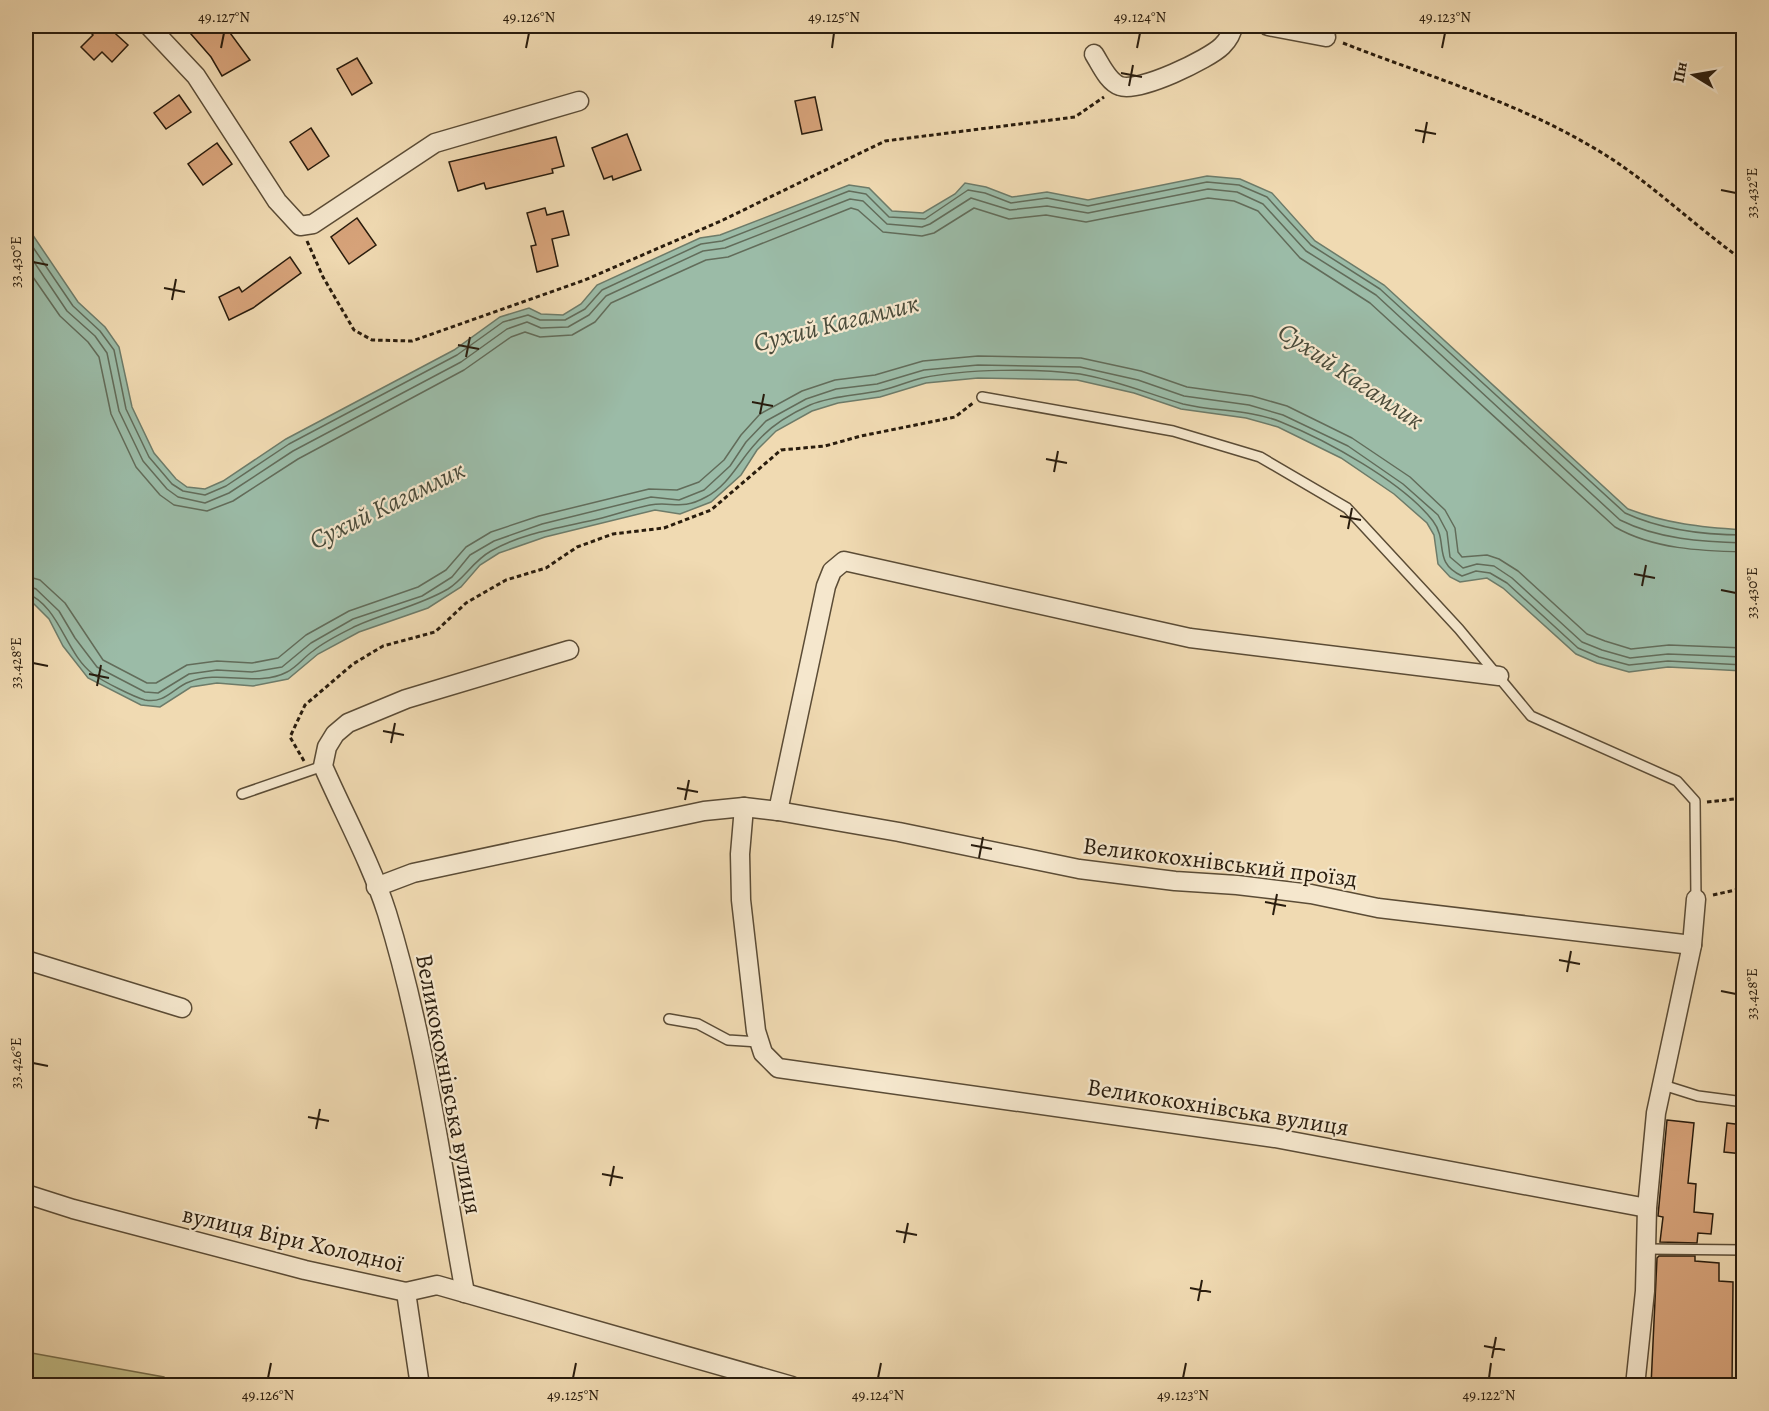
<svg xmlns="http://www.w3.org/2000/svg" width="1769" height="1411" viewBox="0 0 1769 1411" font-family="Alegreya,serif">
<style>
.green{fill:#c2bd87;stroke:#766c4a;stroke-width:1.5}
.water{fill:#9bbba7;stroke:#6d7b69;stroke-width:1.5}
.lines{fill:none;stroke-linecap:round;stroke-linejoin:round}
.shore{stroke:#626c5a;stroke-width:1.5}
.building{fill:#d7a37a;stroke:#291c0d;stroke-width:1.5}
.service-casing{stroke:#5b4c36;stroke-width:12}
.minor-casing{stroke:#5b4c36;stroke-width:21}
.path{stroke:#291c0d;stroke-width:3;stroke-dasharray:4.5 3;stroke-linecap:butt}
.service{stroke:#f5e7cd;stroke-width:9}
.minor{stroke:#f5e7cd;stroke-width:18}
.ticks{fill:none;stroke:#291c0d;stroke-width:2}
.labels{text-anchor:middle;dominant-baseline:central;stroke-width:4.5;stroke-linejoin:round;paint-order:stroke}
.street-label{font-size:24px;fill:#291c0d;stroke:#f5e7cd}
.water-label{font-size:26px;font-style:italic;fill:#4b4c3b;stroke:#f5e7cd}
.neatline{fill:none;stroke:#291c0d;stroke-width:2}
.ticks-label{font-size:15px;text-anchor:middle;fill:#291c0d}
</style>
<rect width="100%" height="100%" fill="#f0dab2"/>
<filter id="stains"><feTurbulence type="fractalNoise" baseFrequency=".00333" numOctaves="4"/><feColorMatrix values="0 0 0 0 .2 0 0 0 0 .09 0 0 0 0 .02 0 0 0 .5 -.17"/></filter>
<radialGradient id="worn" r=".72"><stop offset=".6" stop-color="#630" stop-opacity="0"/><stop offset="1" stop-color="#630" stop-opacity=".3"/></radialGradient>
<polygon class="green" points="26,1352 164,1377 170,1385 26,1385"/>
<path class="water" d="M1207,176L1240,179L1272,193L1315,241L1384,285L1628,509C1668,524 1701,527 1743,530V671L1668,667L1629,672L1597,663L1576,654L1503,588L1487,578L1460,582L1450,577L1438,564L1434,535L1427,523L1394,494L1341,458L1278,427L1246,418L1181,409L1134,393L1077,380L978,378L926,383L880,397L838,403L812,411L776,431L757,450L741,475L711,502L680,514L655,510L545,537L499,553L480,565L461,587L428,608L359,632L318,654L288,679L253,686L217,683L191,687L160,707L141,705L88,678L63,646L49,619L26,596V225L78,302L105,327L119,347L132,407L154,453L176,479L187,487L205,489L223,481L286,439L454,350L500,317L529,308L541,314L563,315L581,304L597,285L700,238L720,235L849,185L869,188L892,211L923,213L955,194L965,183L986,187L1012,197L1047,192L1088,200Z"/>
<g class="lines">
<g class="shore">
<path d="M26,237L73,306L100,331L114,350L126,409L149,457L172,484L183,491L205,495L226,486L289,444L457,355L503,322L528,315L540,320H565L585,309L602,290L701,244L722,241L849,191L866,194L889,217L925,219L968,190L985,193L1011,203L1047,198L1088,206L1207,182L1239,185L1267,197L1311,245L1380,289L1625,513C1662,530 1702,535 1744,535"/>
<path d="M26,250L67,311L95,336L107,353L119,411L143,461L167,489L178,497L205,503L229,493L293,451L461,362L507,329L527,322L541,328L568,327L589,315L606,296L703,251L725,248L850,199L863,201L887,224L922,227L930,224L971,198L1010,210L1047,206L1088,213L1208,189L1237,192L1263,204L1306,251L1376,295L1620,520C1658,539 1702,542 1744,543"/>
<path d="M26,267L60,316L88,342L99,357L111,414L136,467L160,495L174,505L207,511L233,501L298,459L464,370L511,337L525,332L540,337L572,335L595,322L611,303L706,260L728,257L851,208L858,210L883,232L922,236L934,233L974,208L1009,219L1046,215L1086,222L1208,198L1234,201L1258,211L1300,258L1370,303L1615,527C1653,549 1701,551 1744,552"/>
<polyline points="26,576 40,580 65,603 103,660 147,683 156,683 187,665 217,661 252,663 278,658 306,635 349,611 418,587 446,570 466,547 491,532 539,516 649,489 677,490 699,482 724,460 741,435 760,414 802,391 835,380 875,375 923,361 978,356 1081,358 1141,371 1187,387 1252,396 1287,406 1352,438 1410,477 1445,510 1455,528 1458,552 1462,557 1487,555 1499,559 1518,571 1587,634 1605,641 1631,649 1669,645 1744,648"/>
<polyline points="26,585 36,589 59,611 75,638 97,667 145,692 158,693 189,674 217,670 252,672 282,667 311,643 353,619 422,596 452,577 470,555 494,541 542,524 651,497 679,500 704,490 730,466 746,442 766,421 806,399 836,389 877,384 924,370 978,365 1080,367 1138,380 1184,396 1249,405 1283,415 1348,446 1403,484 1438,515 1447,532 1450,557 1463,568 1477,564 1494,566 1512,578 1582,642 1602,650 1630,658 1668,654 1744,657"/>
<path d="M26,593C60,606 65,653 93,674C102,681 134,697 145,700C165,704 173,688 189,682C220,669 257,688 287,672C297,667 304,657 313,651C325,641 342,633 356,626C387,612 419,606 448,589C465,578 473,561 491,551C524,532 566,527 602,518C618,514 634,508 650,505C672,501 681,511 706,497C729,485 739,461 756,443C770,426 790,414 810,405C834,395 858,396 883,390C896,387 909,381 922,378C964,369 1038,368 1080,374C1116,380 1149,394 1183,404C1216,412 1249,409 1281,422C1326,440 1403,482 1433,521C1449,542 1432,562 1462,576L1476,571L1490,573L1507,583L1578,648L1599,657L1629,665L1668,661L1744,665"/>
</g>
</g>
<g class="building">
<polygon points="84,26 107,26 128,45 112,62 102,52 94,60 81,47 93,35"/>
<polygon points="184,26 225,26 250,60 222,76 211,57"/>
<polygon points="357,58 372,83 352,95 337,69"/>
<polygon points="179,95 191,112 166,129 154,113"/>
<polygon points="815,97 822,130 802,134 795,101"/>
<polygon points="311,128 329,156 308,170 290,142"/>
<polygon points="627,134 641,170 613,180 612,176 604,179 592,148"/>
<polygon points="556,137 564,166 552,169 553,173 486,189 484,183 458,191 449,162"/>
<polygon points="217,143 232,164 203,185 188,164"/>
<polygon points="545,208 547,215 563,211 569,235 552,239 558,266 537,272 531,246 536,245 527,213"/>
<polygon points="357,218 376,245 349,264 331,237"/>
<polygon points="290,257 301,273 253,308 229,320 219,297 239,287 242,292"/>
<polygon points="1667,1120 1694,1123 1688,1183 1696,1184 1694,1212 1713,1214 1711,1234 1698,1233 1697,1243 1660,1242 1663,1217 1658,1216"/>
<polygon points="1727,1123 1743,1125 1743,1154 1724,1152"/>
<polygon points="1659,1256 1695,1256 1695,1261 1719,1263 1719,1281 1733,1282 1732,1386 1651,1386 1657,1258"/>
</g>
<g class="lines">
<g class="service-casing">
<g id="service">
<polyline points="982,397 1173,431 1260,457 1347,508 1459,629 1531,716 1677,781 1695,801 1696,899"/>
<polyline points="242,794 323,766"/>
<polyline points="669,1019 698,1024 728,1040 759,1042"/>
<polyline points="1663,1085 1698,1096 1744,1102"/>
<polyline points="1647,1249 1744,1250"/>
</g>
</g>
<g class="minor-casing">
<g id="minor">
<polyline points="149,26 196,76 277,201 300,226 313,224 435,143 579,101"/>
<polyline points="1268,26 1326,37"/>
<path d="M1094,54C1101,65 1108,82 1120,86C1139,93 1209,59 1222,46C1228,40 1232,33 1233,26"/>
<polyline points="744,807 740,854 741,900 756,1031 763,1053 778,1068 1275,1138 1647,1208"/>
<polyline points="778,811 826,586 832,571 844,561 1190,638 1499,676"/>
<polyline points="376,887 413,873 704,811 744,807 778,811 899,832 1079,869 1175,881 1237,885 1311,894 1378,908 1692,945"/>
<polyline points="26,960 182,1008"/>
<polyline points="26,1194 73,1209 305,1270 406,1292 437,1285 792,1386"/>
<polyline points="406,1292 420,1386"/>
<path d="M465,1293C442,1167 425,1036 387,913C371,863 344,814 323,766L327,747L335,734L348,723L406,699L569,650"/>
<polyline points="1635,1386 1645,1291 1647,1208 1656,1113 1692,945 1696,899"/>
</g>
</g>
<g class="path">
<path d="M1343,43C1424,75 1511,100 1587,144C1646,177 1689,222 1744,261"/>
<polyline points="307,241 323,277 354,330 372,340 412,341 585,280 723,220 885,141 1075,117 1104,97"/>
<polyline points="304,761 290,737 305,705 353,664 383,646 435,632 466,603 506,580 546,568 577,547 613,534 664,528 711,510 781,450 825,446 861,436 955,417 973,403"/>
<polyline points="1707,802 1744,798"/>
<polyline points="1713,895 1744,888"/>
</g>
<use href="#service" class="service"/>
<use href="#minor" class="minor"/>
</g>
<path class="ticks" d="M221,48L224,33M526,48L529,33M832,48L834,33M1137,48L1140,33M1442,48L1445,33M1121,73L1142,77M1129,86L1133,65M1415,130L1436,134M1423,143L1427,122M1721,190L1736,193M33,262L48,265M164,288L185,292M172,300L176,279M458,345L479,349M466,357L470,337M752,402L773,406M760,414L764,394M1046,459L1067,463M1054,472L1058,451M1340,516L1361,520M1348,529L1352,508M1634,574L1655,578M1642,586L1646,565M1721,590L1736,593M33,663L48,666M89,674L109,678M97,686L101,665M383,731L404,735M391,743L395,723M677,788L698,792M685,800L689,780M971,845L992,849M979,858L983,837M1265,902L1286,906M1273,915L1277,894M1559,960L1580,964M1567,972L1571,951M1721,991L1736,994M33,1063L48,1066M308,1117L329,1121M316,1129L320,1109M602,1174L623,1178M610,1186L614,1166M896,1231L917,1235M904,1243L908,1223M1190,1288L1211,1292M1198,1301L1202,1280M1484,1346L1505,1350M1492,1358L1496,1337M268,1378L271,1363M573,1378L576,1363M878,1378L881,1363M1183,1378L1186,1363M1489,1378L1491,1363"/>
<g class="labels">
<g class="street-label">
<text transform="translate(1220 862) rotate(7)">Великокохнівський проїзд</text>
<text transform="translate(449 1084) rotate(79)">Великокохнівська вулиця</text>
<text transform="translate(1218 1107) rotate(9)">Великокохнівська вулиця</text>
<text transform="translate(293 1239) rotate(13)">вулиця Віри Холодної</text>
</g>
<g class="water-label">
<text transform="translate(836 323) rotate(-14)">Сухий Кагамлик</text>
<text transform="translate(1351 376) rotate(34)">Сухий Кагамлик</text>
<text transform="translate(387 505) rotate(-26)">Сухий Кагамлик</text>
</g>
</g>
<rect width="1769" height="1411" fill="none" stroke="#f0dab2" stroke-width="66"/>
<g transform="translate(1694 75) rotate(281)" stroke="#f5e7cd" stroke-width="4.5" paint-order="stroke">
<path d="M0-4.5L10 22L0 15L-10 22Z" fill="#291c0d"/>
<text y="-9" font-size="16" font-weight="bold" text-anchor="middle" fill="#291c0d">Пн</text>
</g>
<rect x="33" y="33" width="1703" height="1345" class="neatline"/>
<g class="ticks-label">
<text x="224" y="22">49.127°N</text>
<text x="529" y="22">49.126°N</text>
<text x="834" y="22">49.125°N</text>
<text x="1140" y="22">49.124°N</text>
<text x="1445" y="22">49.123°N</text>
<text transform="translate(1752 193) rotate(-90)" y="5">33.432°E</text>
<text transform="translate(16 262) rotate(-90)" y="5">33.430°E</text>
<text transform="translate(1752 593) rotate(-90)" y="5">33.430°E</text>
<text transform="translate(16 663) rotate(-90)" y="5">33.428°E</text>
<text transform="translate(1752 994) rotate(-90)" y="5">33.428°E</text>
<text transform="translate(16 1063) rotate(-90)" y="5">33.426°E</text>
<text x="268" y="1400">49.126°N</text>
<text x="573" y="1400">49.125°N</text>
<text x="878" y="1400">49.124°N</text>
<text x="1183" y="1400">49.123°N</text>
<text x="1489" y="1400">49.122°N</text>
</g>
<rect width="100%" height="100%" filter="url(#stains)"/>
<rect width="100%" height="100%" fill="url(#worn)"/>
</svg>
